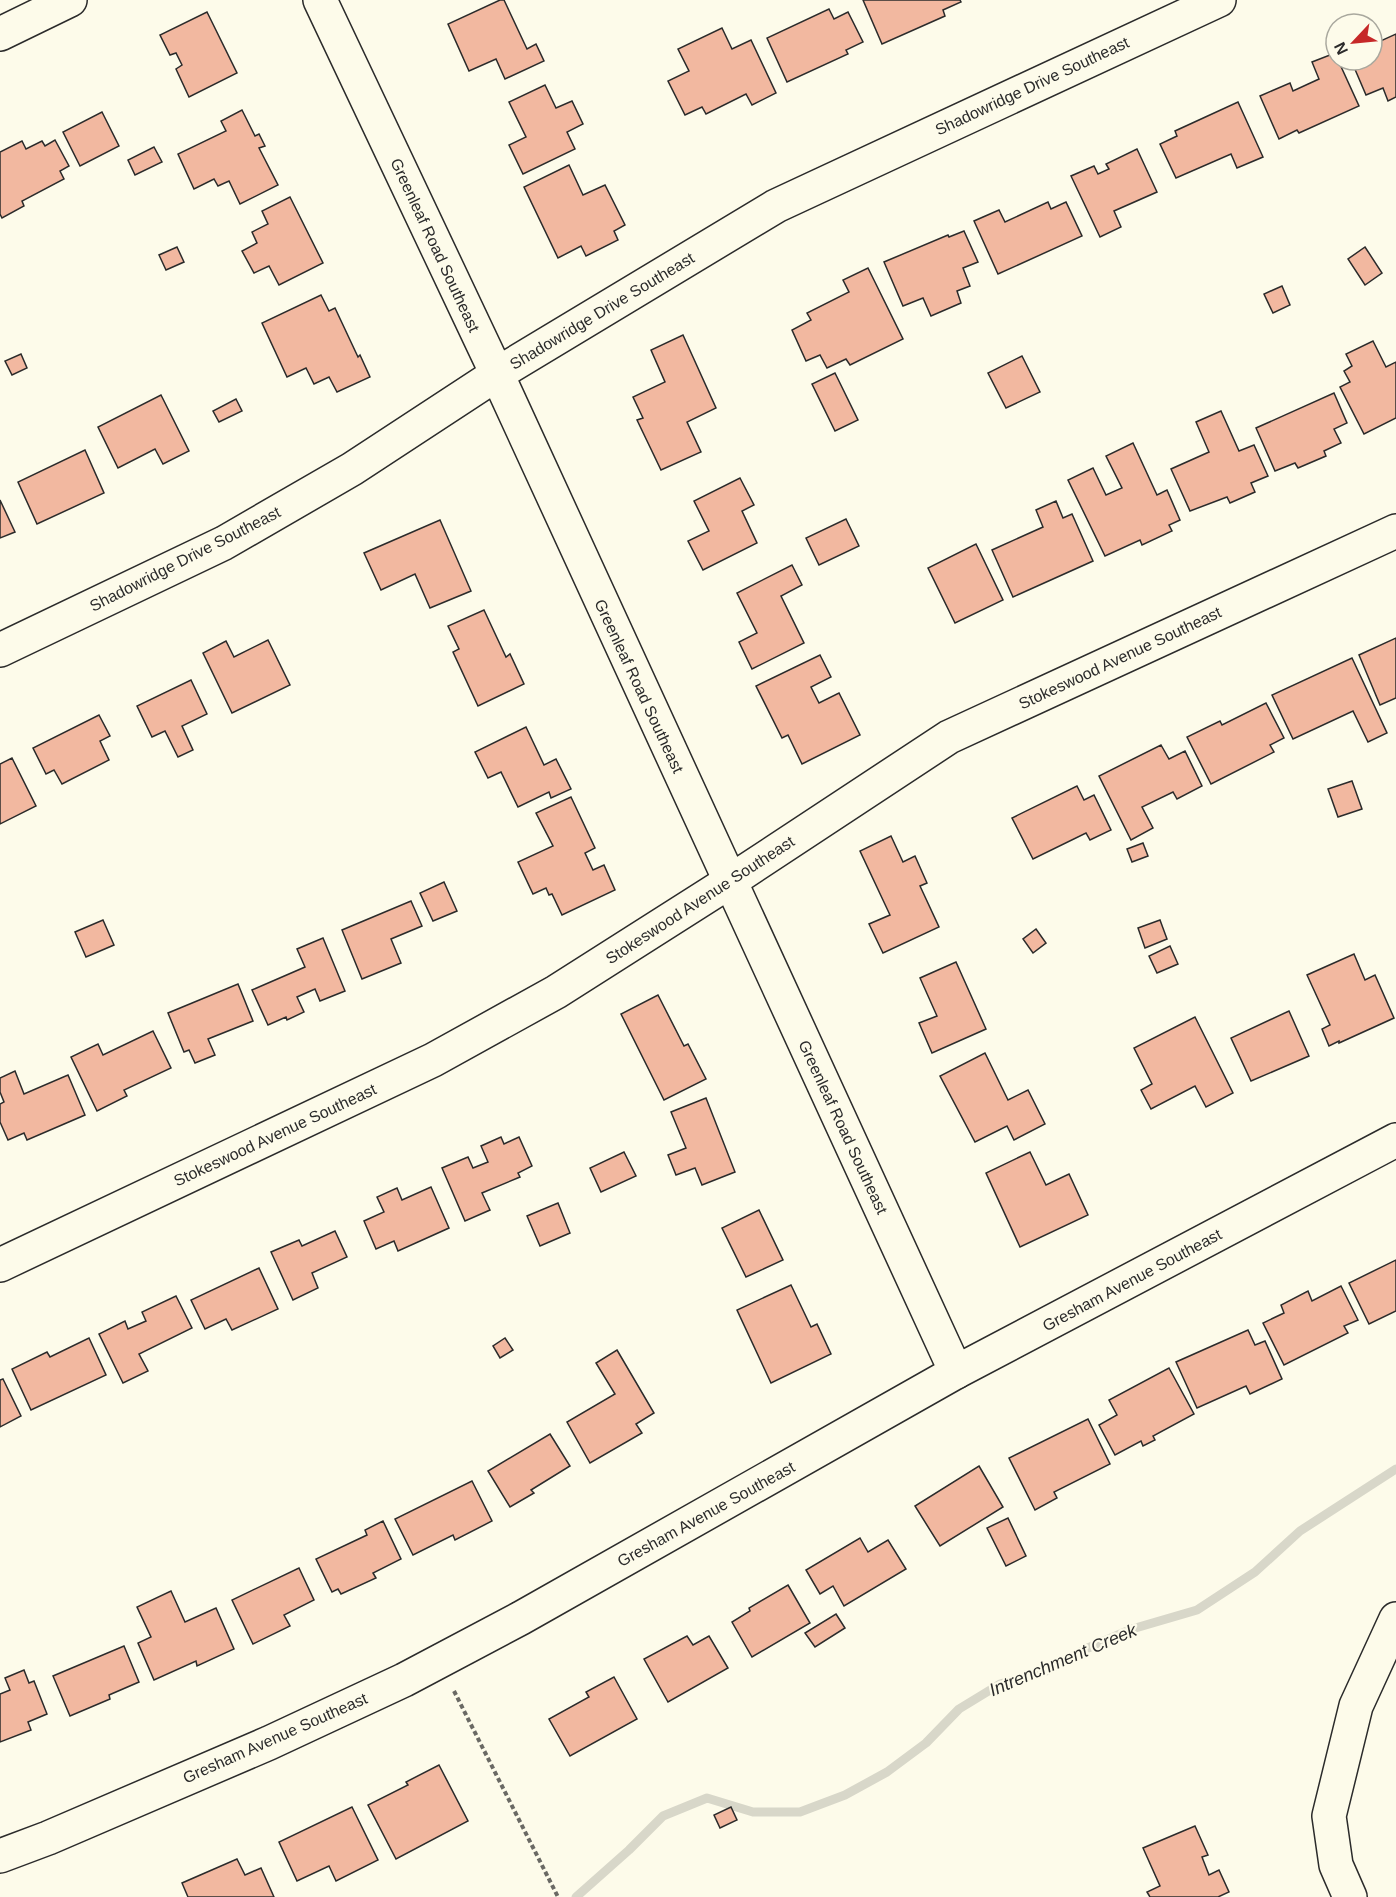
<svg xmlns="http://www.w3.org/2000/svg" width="1396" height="1897" viewBox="0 0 1396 1897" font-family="Helvetica,sans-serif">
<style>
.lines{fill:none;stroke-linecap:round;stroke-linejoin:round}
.stream{stroke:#d8d7c9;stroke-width:9}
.building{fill:#f2b8a0;stroke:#2b2b2b;stroke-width:1.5}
.minor-casing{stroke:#2b2b2b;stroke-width:36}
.path{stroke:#6a6964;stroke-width:4;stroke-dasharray:4.5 3;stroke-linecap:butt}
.minor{stroke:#fdfbea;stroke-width:33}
.labels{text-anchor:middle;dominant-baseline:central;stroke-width:4.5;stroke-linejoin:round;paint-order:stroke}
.street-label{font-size:16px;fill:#2b2b2b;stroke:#fdfbea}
.water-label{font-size:18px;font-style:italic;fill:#2b2b2b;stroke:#fdfbea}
</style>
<rect width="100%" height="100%" fill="#fdfbea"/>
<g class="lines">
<polyline class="stream" points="576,1897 629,1850 663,1816 707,1798 753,1812 800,1812 845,1795 887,1772 926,1743 959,1709 1000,1684 1046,1671 1088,1648 1132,1629 1197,1610 1255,1572 1300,1531 1396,1469"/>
</g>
<g class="building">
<polygon points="500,0 504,0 527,49 536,44 544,61 505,79 496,59 469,71 448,24"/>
<polygon points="863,0 960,0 961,2 943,10 945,16 882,44"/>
<polygon points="829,9 834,19 848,12 863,42 846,50 848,54 787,82 767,38"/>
<polygon points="207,12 237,73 189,97 176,69 182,65 176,53 170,55 160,35"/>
<polygon points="722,28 732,49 751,40 776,93 752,105 746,94 706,114 702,107 685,115 668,81 689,71 678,49"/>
<polygon points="1396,34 1396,97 1388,101 1383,88 1366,95 1351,60 1372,60 1372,50 1378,47 1376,43"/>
<polygon points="1335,53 1336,60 1338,60 1359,106 1299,133 1297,130 1279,139 1260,96 1290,83 1293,91 1319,79 1312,62"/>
<polygon points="545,85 556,108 572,101 583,124 567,132 575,149 523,174 509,145 526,137 509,102"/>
<polygon points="1238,102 1263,157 1237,168 1231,154 1176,178 1160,144 1177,136 1175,131"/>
<polygon points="242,110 255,136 259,134 265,146 259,148 278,185 240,204 229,181 218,186 214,179 194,189 178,154 226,131 221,121"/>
<polygon points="102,112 119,146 80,166 63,132"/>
<polygon points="55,140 69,166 60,171 64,179 22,201 24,206 2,218 0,214 0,152 22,141 26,149 42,141 45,146"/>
<polygon points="154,147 162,162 135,175 128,160"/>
<polygon points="1137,149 1157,192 1114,211 1121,227 1100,237 1071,176 1094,166 1098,174 1109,169 1106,164"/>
<polygon points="569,165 583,195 605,185 625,225 614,231 618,240 586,256 581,246 558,258 524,187"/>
<polygon points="290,197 323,263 279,285 269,266 254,273 242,251 257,243 252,232 268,224 262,211"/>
<polygon points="1048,202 1051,209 1066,202 1082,236 998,274 974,221 999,210 1005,222"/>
<polygon points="964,231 978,262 963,268 970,286 957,291 961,303 931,316 923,298 903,306 884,262 948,235 949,237"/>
<polygon points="177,247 184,262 166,270 159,255"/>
<polygon points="1365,247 1382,273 1365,285 1348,259"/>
<polygon points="868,268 903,339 850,365 846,359 827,368 820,355 806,361 792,330 811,320 807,313 849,292 843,280"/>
<polygon points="1282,286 1290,305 1273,313 1264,294"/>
<polygon points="321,295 329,311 335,308 358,357 360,355 370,377 337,392 329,377 314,384 306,368 287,377 262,323"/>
<polygon points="683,335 716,408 687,422 701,452 661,470 637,420 643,418 633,397 665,382 651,350"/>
<polygon points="1373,341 1386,367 1396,362 1396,418 1364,434 1340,387 1350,382 1344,371 1352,366 1346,354"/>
<polygon points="21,354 27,368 12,375 5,361"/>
<polygon points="1022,356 1040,392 1006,408 988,373"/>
<polygon points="835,373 858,420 835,431 812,384"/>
<polygon points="1334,393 1347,423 1334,429 1341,443 1324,451 1326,456 1298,468 1295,463 1275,471 1256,428"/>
<polygon points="161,395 189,451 163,464 155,449 118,468 98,427"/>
<polygon points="236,399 242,411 219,422 213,411"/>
<polygon points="1221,411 1239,451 1254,445 1268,476 1251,483 1255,492 1230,503 1227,497 1190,511 1171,469 1209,452 1196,422"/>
<polygon points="1133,443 1157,495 1167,490 1180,520 1169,525 1172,531 1142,545 1140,540 1105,556 1068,480 1093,468 1106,495 1122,488 1106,456"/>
<polygon points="85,450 104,493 37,524 18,482"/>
<polygon points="740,478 754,505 742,511 757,543 703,570 688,541 709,531 694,501"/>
<polygon points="0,500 15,532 0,538"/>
<polygon points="1056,501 1063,518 1072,514 1093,561 1013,597 992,550 1043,527 1036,510"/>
<polygon points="846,519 859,546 819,565 806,538"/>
<polygon points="440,520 471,591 430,608 415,574 381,590 364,553"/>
<polygon points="976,544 1003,600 955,623 928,568"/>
<polygon points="792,565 802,585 781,596 804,643 752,669 739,642 757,633 737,593"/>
<polygon points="484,610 506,657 510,654 524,684 478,706 453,652 459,649 448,626"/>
<polygon points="1396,638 1396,698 1380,705 1359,655"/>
<polygon points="268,640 290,685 232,713 203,653 226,641 234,657"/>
<polygon points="820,655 831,677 811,687 819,703 839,693 860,735 802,764 788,735 782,738 756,686"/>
<polygon points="1352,658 1387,733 1368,742 1353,711 1293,739 1272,695"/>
<polygon points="191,680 207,714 182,726 193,750 178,757 165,731 152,737 137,706"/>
<polygon points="1266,703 1284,738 1270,745 1274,752 1211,784 1187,737 1220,721 1222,725"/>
<polygon points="99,715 110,736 100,741 109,760 62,784 54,770 46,774 33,748"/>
<polygon points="526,727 544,765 556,759 571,789 551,798 549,792 518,807 501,772 488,778 475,752"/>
<polygon points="1161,745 1169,759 1185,751 1202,786 1177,799 1173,792 1142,807 1153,828 1131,840 1099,776"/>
<polygon points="12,758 36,806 0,824 0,764"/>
<polygon points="1352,781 1362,809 1338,817 1328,789"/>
<polygon points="1077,786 1084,800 1094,795 1111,830 1090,840 1086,833 1033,859 1012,818"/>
<polygon points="571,797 595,848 585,853 593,870 604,865 615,890 562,915 552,894 549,895 546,888 533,894 518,862 553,846 536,813"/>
<polygon points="891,836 903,862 915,856 927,883 920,886 939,927 883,953 869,924 890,915 860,851"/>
<polygon points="1143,843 1148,856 1132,862 1127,849"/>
<polygon points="444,882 457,911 433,921 420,893"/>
<polygon points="411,901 422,926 391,939 401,963 362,979 342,930"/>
<polygon points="103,920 114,945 86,957 75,932"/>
<polygon points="1160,920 1167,939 1145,948 1138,928"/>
<polygon points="1036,929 1046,943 1033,953 1023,939"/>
<polygon points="323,938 345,991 320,1001 315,989 297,997 304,1012 287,1020 286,1017 268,1025 252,990 305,967 297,949"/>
<polygon points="1170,946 1178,964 1157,973 1149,956"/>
<polygon points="1354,954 1365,980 1375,975 1394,1018 1339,1043 1339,1041 1329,1046 1322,1029 1330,1025 1307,975"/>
<polygon points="956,962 986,1029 932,1053 919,1023 937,1016 920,978"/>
<polygon points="238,984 253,1021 208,1039 215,1055 195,1063 189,1050 184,1052 168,1013"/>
<polygon points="658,995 684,1046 688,1044 706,1079 664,1100 621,1014"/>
<polygon points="1289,1011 1309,1056 1251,1081 1231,1038"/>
<polygon points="1195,1017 1233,1093 1206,1107 1195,1086 1151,1109 1141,1090 1152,1084 1134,1048"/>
<polygon points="153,1031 171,1068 124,1090 127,1096 97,1111 71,1057 98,1044 103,1055"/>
<polygon points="985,1053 1008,1100 1028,1090 1045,1124 1014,1140 1007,1126 975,1142 940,1076"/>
<polygon points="15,1071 24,1094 68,1075 85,1115 27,1140 24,1133 8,1140 0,1122 0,1104 4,1102 0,1092 0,1078"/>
<polygon points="706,1098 735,1172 702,1185 695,1168 676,1175 668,1155 686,1148 671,1112"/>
<polygon points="501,1137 504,1144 519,1137 532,1166 518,1173 520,1177 482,1193 490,1210 465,1221 442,1168 468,1157 473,1168 488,1162 481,1146"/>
<polygon points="624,1152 636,1176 601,1192 590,1168"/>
<polygon points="1030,1152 1046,1185 1069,1174 1088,1215 1020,1247 986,1173"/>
<polygon points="431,1187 449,1228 398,1251 394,1241 376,1249 364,1221 384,1212 377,1197 397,1188 402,1200"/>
<polygon points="558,1203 570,1233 540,1246 527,1216"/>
<polygon points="759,1210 783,1260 746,1277 722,1228"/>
<polygon points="335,1231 347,1257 312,1273 318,1288 293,1300 271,1252 299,1240 302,1246"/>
<polygon points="1396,1260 1396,1311 1369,1324 1349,1283"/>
<polygon points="259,1268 278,1309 232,1330 226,1319 205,1329 191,1300"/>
<polygon points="791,1285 811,1327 817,1324 831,1354 771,1383 737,1310"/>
<polygon points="1341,1286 1358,1320 1344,1326 1348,1333 1284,1365 1263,1323 1284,1313 1281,1305 1308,1291 1312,1301"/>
<polygon points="176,1296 192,1328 139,1354 148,1371 123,1383 99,1334 125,1321 128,1329 146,1321 142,1312"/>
<polygon points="1248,1330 1255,1345 1265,1341 1282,1379 1250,1394 1246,1386 1197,1408 1176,1362"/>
<polygon points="89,1338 106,1375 31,1410 12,1369 47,1352 50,1357"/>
<polygon points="505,1338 513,1350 500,1358 493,1346"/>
<polygon points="617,1350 654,1413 636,1424 642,1433 590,1463 567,1422 615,1394 596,1363"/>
<polygon points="1169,1368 1194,1414 1153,1436 1155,1440 1143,1446 1141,1441 1115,1455 1099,1425 1117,1415 1109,1400"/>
<polygon points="3,1379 21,1416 0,1427 0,1380"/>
<polygon points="1088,1419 1110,1464 1054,1492 1057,1498 1035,1510 1009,1458"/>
<polygon points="550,1434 570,1466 531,1490 534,1493 510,1507 488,1471"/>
<polygon points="979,1466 1003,1507 940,1546 915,1506"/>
<polygon points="472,1481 492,1521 455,1540 453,1535 413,1555 395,1519"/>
<polygon points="1008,1518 1026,1556 1006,1566 987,1528"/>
<polygon points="383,1521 401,1559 373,1573 376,1578 341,1594 338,1589 332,1592 316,1559 367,1535 365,1530"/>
<polygon points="860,1538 868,1552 888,1540 906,1569 844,1606 833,1586 820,1594 806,1570"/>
<polygon points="299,1568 314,1600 284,1615 290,1626 253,1644 232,1600"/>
<polygon points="788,1585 810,1623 752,1657 732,1622 750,1611 749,1608"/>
<polygon points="171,1591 185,1622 216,1608 234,1649 197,1666 196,1661 154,1680 138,1643 151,1637 137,1607"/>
<polygon points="836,1614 845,1628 815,1647 805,1633"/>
<polygon points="687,1636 693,1645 709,1636 728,1668 668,1702 644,1659"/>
<polygon points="124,1646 139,1682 109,1695 110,1699 70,1716 53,1676"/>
<polygon points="24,1670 29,1683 34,1681 47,1714 28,1722 31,1730 0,1742 0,1694 10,1690 5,1678"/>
<polygon points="614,1677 637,1719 570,1756 549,1719 589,1697 586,1692"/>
<polygon points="439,1765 468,1821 396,1859 368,1805 408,1785 406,1782"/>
<polygon points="352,1807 378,1860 336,1881 329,1866 297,1881 279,1842"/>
<polygon points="731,1807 737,1820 720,1828 714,1815"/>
<polygon points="1195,1826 1208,1855 1202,1857 1209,1875 1219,1870 1229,1892 1218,1897 1150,1897 1147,1892 1160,1886 1143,1848"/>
<polygon points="237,1859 245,1875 261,1868 274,1897 188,1897 182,1883"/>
</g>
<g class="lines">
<g class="minor-casing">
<g id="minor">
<polyline points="320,0 497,374 956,1372"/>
<polyline points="0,34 70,0"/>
<polyline points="0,650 224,543 352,469 497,374 776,206 1219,0"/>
<polyline points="0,1265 433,1060 556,992 729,882 949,737 1396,531"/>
<polyline points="0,1856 48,1838 269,1743 404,1680 521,1618 956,1372 1396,1140"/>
<polyline points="1350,1897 1336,1865 1329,1816 1356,1706 1396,1619"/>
</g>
</g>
<polyline class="path" points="454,1691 558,1897"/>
<use href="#minor" class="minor"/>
</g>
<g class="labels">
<g class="street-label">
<text transform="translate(1032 86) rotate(-25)">Shadowridge Drive Southeast</text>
<text transform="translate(435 245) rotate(65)">Greenleaf Road Southeast</text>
<text transform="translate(602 311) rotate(-31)">Shadowridge Drive Southeast</text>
<text transform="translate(185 559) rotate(-27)">Shadowridge Drive Southeast</text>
<text transform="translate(1120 658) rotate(-25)">Stokeswood Avenue Southeast</text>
<text transform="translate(639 686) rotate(65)">Greenleaf Road Southeast</text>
<text transform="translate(700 900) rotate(-33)">Stokeswood Avenue Southeast</text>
<text transform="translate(843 1127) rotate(65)">Greenleaf Road Southeast</text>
<text transform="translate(275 1135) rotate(-25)">Stokeswood Avenue Southeast</text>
<text transform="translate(1132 1280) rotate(-28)">Gresham Avenue Southeast</text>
<text transform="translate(706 1514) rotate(-29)">Gresham Avenue Southeast</text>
<text transform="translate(275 1738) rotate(-24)">Gresham Avenue Southeast</text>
</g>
<g class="water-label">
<text transform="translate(1063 1660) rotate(-23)">Intrenchment Creek</text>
</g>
</g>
<g transform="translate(1354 42) rotate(244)"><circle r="28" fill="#fdfbea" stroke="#a9a89e" stroke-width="1.5"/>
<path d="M0-4.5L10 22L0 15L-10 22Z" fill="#c62828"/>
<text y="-9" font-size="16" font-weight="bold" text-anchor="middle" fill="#2b2b2b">N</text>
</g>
</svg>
